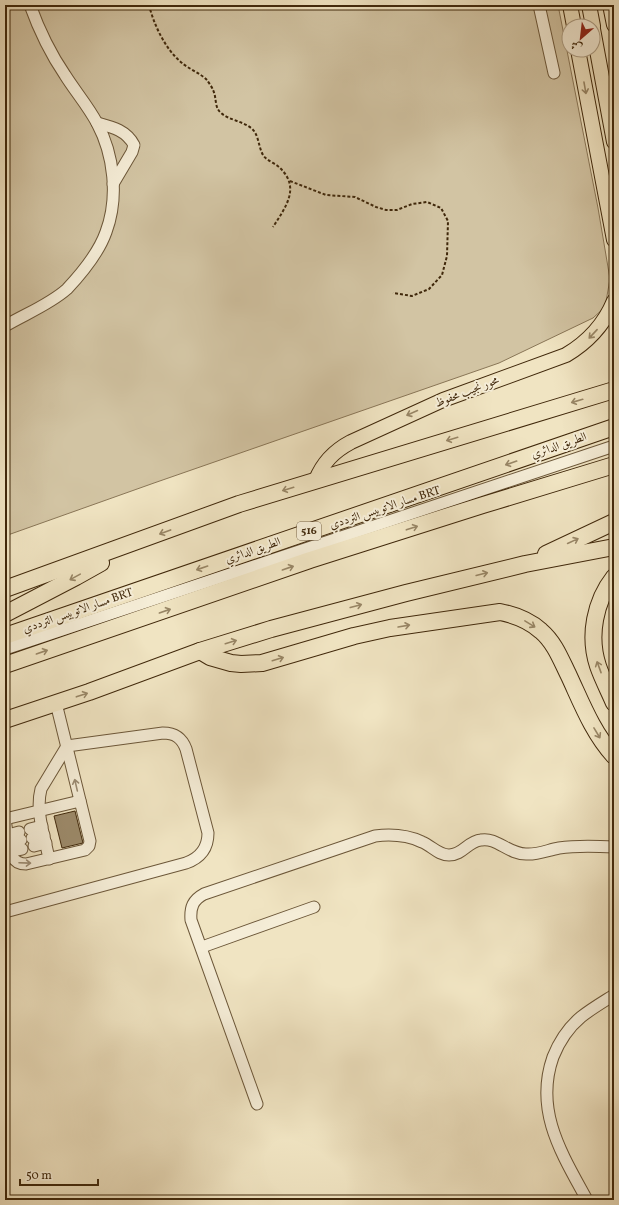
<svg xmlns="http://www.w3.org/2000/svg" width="619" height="1205" viewBox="0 0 619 1205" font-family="Vollkorn,Amiri,serif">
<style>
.green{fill:#d2c4a3;stroke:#897657}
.building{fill:#9c8a6a;stroke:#40280b}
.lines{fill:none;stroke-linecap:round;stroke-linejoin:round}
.minor-casing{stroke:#6c5739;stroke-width:13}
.major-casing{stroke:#40280b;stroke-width:16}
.highway-casing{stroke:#40280b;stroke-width:18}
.path{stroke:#40280b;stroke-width:2;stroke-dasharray:3 2;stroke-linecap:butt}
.minor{stroke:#f5edd7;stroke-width:11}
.major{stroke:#f0e4c2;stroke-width:14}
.highway{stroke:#f0e4c2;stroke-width:16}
.oneway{stroke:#988666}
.oneway2{stroke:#9a8a71}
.labels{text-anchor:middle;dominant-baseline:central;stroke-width:4;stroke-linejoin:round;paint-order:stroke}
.shield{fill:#f5edd7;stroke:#766348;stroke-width:1}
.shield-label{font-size:11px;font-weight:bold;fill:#40280b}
.street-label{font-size:12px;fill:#40280b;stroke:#f5edd7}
</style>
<rect width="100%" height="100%" fill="#f0e4c2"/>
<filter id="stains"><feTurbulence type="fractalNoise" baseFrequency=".005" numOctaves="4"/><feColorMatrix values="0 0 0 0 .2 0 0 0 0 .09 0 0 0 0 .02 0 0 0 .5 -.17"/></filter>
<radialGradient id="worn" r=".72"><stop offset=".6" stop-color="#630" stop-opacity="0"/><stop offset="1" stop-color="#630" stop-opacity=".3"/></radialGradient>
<polygon class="green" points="5,5 558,5 598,208 610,279 605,307 593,318 499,363 154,483 5,536"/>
<polygon class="building" points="75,811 83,843 62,848 54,816"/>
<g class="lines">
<g class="minor-casing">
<g id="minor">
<polyline points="539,5 554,73"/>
<path d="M97,123C112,127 126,130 134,145L132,152L113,184"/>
<path d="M5,326C25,314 49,305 67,289C82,273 99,252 106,232C119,197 114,155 97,123C88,106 75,91 65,75C50,53 39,30 30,5"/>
<polyline points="5,649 614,446"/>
<polyline points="5,819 80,801"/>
<path d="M5,820C7,829 8,849 12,856C15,862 21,864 26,864L85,850L89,846L90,841L56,703"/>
<polyline points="30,829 42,826"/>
<polyline points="8,835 19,832"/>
<polyline points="32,838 44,835"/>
<polyline points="9,843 21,840"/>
<polyline points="34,846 46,843"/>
<polyline points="11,851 22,849"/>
<path d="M49,859C45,837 35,812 41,789L67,746"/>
<path d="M5,912L186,863C200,858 208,848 208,833L186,749C182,738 175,733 163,733L67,746"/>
<polyline points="202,947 314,907"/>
<path d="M257,1104L191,920C190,907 193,900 204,894L375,836C391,834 407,835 422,842C432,846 438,855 449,855C463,855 468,841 481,840C497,837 508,854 526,854C537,855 548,850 559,848C578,845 596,846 614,847"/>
<path d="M587,1200C562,1154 534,1111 553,1057C559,1042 569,1027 581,1017C591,1009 603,1002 614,995"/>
</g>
</g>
<g class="major-casing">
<g id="major">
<polyline points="570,5 574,26"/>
<polyline points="589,5 593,26"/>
<polyline points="610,5 614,25"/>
<polyline points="593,29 614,142"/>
<polyline points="578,50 614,240"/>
<path d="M316,480C323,462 334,451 351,442L443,400L566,355C588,342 604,325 614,301"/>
</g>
</g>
<g class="highway-casing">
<g id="highway">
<polyline points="546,554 614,522"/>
<path d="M614,577C595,601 588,636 598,666C602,678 609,691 614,703"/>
<polyline points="5,589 239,504 614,390"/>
<polyline points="5,614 76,577 101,563"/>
<polyline points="5,636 614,427"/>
<path d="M200,651L210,657L231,663L241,664L262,663L354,636L390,628L500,612C515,615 530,621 541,631C555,643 561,660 569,676C582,704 593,733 614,756"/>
<polyline points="5,665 310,560 483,505 614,465"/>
<polyline points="5,720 89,692 200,651 271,629 406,593 525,564 614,547"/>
</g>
</g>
<g class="path">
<path d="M149,5C154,25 165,49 182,63C189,69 200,73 207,80C209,83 212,87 213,90C217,98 214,107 221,113C229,120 242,121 251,128C259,134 258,146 263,155C267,161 275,163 280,168C301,188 285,208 273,227"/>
<polyline points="290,181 326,195 355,197 376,207 386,210 397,210 412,204 427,202 441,208 448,221 447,256 442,275 429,289 412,296 393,293"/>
</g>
<use href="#minor" class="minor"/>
<use href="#major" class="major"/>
<use href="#highway" class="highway"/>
</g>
<defs><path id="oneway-shaft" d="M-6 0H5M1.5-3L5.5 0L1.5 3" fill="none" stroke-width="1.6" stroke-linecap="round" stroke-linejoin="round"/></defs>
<g class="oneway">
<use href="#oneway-shaft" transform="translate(585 88) rotate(80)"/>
<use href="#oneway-shaft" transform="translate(593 334) rotate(133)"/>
<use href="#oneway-shaft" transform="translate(577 401) rotate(164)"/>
<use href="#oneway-shaft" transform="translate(412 413) rotate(156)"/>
<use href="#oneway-shaft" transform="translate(452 439) rotate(163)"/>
<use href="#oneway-shaft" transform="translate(511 463) rotate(161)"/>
<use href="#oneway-shaft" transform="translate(288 489) rotate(163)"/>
<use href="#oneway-shaft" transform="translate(412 528) rotate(-18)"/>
<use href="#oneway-shaft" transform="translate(165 532) rotate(160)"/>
<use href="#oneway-shaft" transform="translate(573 541) rotate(-25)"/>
<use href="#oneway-shaft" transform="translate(202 568) rotate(161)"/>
<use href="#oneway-shaft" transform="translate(288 568) rotate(-19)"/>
<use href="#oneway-shaft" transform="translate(482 574) rotate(-14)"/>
<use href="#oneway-shaft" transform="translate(75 577) rotate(151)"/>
<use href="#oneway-shaft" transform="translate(356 606) rotate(-15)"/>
<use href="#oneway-shaft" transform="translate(165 611) rotate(-19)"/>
<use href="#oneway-shaft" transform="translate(530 624) rotate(31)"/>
<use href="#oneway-shaft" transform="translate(404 626) rotate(-10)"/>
<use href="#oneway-shaft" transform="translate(231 642) rotate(-17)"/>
<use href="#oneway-shaft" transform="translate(42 652) rotate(-19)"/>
<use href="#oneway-shaft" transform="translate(278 659) rotate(-17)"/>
<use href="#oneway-shaft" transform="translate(599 667) rotate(-110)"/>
<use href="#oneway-shaft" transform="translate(82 695) rotate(-18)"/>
<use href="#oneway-shaft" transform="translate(597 733) rotate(59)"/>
</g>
<g class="oneway2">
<use href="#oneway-shaft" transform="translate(76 785) rotate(-103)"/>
<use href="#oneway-shaft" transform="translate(25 863) rotate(2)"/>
</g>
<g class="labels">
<rect class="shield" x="297" y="522" width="24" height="18" rx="3"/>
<g class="shield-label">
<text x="309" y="531">516</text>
</g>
<g class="street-label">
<text transform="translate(467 392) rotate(-21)">محور نجيب محفوظ</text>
<text transform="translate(559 446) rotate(-19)">الطريق الدائري</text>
<text transform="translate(385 508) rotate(-18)">مسار الاتوبيس الترددي BRT</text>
<text transform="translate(253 551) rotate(-19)">الطريق الدائري</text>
<text transform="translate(78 611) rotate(-19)">مسار الاتوبيس الترددي BRT</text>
</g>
</g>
<rect width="619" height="1205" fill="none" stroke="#f0e4c2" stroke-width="20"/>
<rect x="6" y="6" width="607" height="1193" fill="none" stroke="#40280b" stroke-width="2"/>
<rect x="10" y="10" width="599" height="1185" fill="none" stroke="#40280b"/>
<g transform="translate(581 38) rotate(208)"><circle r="19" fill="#f5edd7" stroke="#ad9e85"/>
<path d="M0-3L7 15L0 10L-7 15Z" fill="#8f2418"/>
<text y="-6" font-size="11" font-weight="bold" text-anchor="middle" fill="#40280b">ش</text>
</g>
<path d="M20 1179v6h78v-6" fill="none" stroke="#40280b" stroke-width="2"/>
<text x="26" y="1179" font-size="12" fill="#40280b" stroke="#f5edd7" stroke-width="3" paint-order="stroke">50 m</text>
<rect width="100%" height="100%" filter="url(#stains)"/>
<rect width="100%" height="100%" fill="url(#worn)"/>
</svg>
